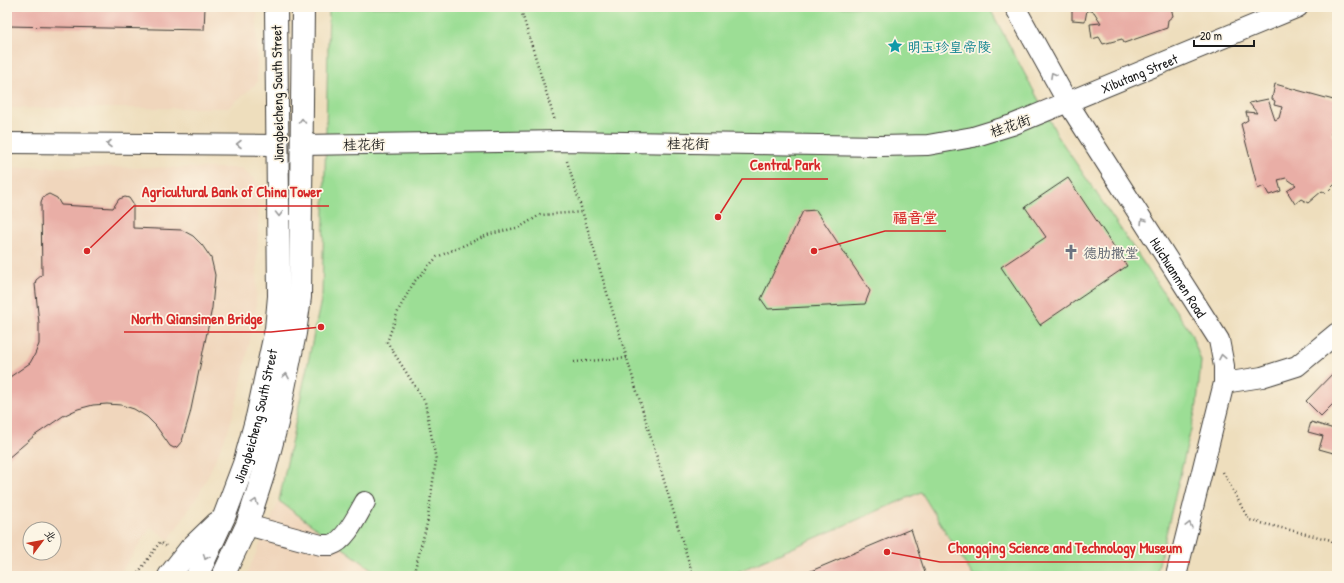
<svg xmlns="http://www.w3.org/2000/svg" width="1344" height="583" viewBox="0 0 1344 583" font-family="'Patrick Hand','LXGW WenKai TC',sans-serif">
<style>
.built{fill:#f0d6bc;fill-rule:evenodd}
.green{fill:#9cde95;stroke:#5c7d58}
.building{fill:#e9aea6}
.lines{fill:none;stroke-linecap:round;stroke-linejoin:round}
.minor-casing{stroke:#3c3934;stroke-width:22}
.major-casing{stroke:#3c3934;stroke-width:24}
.path{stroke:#3c3934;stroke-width:2.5;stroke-dasharray:1 3;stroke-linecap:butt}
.minor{stroke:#fff;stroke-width:20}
.major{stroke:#fff;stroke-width:22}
.oneway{stroke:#999}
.labels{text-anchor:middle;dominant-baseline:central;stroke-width:3.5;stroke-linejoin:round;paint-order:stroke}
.culture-label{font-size:14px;fill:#0d838f;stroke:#fcf5e5;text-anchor:start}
.street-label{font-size:14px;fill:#1c1c1c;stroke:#fcf5e5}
.worship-label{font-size:14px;fill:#5b616d;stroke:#fcf5e5;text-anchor:start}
.leader{fill:none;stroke:#d62828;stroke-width:1.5}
.callout-dot{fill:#d62828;stroke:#fcf5e5;stroke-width:1.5}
.callout-label{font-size:15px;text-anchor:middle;font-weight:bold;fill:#d62828;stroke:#fcf5e5;stroke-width:3.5;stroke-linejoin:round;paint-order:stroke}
</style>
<rect width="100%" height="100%" fill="#fcf5e5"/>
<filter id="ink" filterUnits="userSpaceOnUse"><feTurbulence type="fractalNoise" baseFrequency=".025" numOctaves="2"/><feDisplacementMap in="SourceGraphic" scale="8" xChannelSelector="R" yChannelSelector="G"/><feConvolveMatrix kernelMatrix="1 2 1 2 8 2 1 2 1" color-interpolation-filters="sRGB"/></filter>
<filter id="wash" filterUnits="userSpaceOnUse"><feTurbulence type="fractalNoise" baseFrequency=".012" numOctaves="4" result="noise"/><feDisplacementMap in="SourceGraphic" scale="16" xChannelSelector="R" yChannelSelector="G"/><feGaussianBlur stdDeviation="0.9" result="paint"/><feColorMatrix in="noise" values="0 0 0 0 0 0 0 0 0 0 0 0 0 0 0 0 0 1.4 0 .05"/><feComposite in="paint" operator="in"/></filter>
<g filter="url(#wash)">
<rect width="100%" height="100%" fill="#eedebd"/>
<g class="built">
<polygon points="7,7 257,7 257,83 228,108 7,108"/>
<path d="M7,167L241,168L259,184L256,309L240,389L229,428L213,465L200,492L169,540L151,527L118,576H7ZM30,529H54V553H30Z"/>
<polygon points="921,492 973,576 729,576"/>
<polygon points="279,501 381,576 246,576"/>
</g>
<polygon class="green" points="329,7 989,7 1059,138 1191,333 1201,361 1197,404 1156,576 973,576 921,492 728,576 381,576 279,501 322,295"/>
<g id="blocks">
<g class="building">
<polygon points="7,7 205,7 204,30 7,26"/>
<polygon points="1065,7 1171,7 1173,16 1168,20 1167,28 1124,43 1122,39 1103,44 1099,37 1092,39 1090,24 1101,23 1094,12 1087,10 1085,21 1072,20 1072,10 1065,9"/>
<polygon points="1275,84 1337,101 1337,126 1334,125 1331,134 1334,139 1337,136 1337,182 1326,193 1322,191 1308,203 1301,199 1295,204 1287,191 1296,185 1286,178 1278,180 1281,191 1269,195 1264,186 1258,189 1241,124 1248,120 1246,112 1257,113 1249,103 1268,99 1275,120 1279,118 1282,107 1274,105 1275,101 1272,99"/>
<polygon points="1068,178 1127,266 1040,325 1001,267 1046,237 1025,207"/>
<polygon points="49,194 57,198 61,205 113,208 119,199 125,197 129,198 133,204 133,228 182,230 193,236 202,245 211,258 215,275 212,308 205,342 190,414 182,441 177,447 174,448 170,446 156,426 147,417 134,409 121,405 107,404 93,405 78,409 63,416 34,436 7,459 7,379 30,363 35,354 39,344 39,323 35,284 36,280 42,275 41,202 43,197"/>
<polygon points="816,210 870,291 865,304 768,309 761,299 803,211"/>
<polygon points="1337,369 1337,408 1333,404 1321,416 1306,401"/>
<polygon points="1337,421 1337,454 1319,449 1323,436 1308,432 1311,422 1334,429"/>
<polygon points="911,529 926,576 799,576"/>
</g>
</g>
</g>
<g filter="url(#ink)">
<use href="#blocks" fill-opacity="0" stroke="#3c3934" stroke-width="1"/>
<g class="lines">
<g class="minor-casing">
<g id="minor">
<path id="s1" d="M1015,7L1068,103L1219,340L1224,366V383L1176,576"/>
<polyline points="7,143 278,145"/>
<path id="s2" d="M301,145L561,141L880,146L928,145L973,137L1012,125L1298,7"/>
<polyline points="1224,383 1262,377 1297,366 1337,333"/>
<path d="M247,525L321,545C324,545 328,545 331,545C346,541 358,514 365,502"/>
</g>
</g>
<g class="major-casing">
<g id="major">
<polyline points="169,576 190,549 217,523"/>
<path id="s3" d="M197,576L224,517L244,464L257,417L276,329L279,296L276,7"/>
<polyline points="223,576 247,525 265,469 277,423 295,333 300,297 303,7"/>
</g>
</g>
<g class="path">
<polyline points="520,7 555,121"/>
<polyline points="567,161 693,576"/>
<polyline points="574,362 627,358"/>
<polyline points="1223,472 1249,520 1331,540 1337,547"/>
<polyline points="136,576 160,542 166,546"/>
<polyline points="413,576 427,524 436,460 425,402 387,342 399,309 414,282 437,257 490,234 520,227 540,215 582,212"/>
</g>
<use href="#minor" class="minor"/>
<use href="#major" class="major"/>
</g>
<defs><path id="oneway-chevron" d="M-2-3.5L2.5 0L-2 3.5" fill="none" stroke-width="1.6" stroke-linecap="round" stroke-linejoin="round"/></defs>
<g class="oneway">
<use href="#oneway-chevron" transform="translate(1053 75) rotate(-119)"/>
<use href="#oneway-chevron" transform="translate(302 121) rotate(-90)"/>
<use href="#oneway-chevron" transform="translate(109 144) rotate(-180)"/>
<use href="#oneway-chevron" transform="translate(239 144) rotate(-180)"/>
<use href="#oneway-chevron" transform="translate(279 214) rotate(89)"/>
<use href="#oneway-chevron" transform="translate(1143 221) rotate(-122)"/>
<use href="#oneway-chevron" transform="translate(1222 357) rotate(-101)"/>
<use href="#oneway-chevron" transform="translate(286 376) rotate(-79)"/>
<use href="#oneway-chevron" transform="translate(255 502) rotate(-72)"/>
<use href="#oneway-chevron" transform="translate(1189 525) rotate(-76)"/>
<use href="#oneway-chevron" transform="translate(206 557) rotate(113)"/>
</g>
</g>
<defs>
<g id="sight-bare" transform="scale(1.2)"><path d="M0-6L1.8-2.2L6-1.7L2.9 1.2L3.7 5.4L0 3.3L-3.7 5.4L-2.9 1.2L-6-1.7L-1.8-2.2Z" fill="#0f9aa8" stroke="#fcf5e5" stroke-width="2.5" paint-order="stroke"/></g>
<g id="church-bare" transform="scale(1.2)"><path d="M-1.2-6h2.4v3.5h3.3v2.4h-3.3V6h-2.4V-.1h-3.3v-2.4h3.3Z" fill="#6b7280" stroke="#fcf5e5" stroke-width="2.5" paint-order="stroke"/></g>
</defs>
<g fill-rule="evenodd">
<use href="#sight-bare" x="895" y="46"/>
<use href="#church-bare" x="1071" y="252"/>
</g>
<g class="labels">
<g class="culture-label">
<text x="907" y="46">明玉珍皇帝陵</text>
</g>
<g class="street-label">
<text stroke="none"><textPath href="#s2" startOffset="851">Xibutang Street</textPath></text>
<text transform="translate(277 94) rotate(-91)">Jiangbeicheng South Street</text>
<text transform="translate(1010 125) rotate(-19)">桂花街</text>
<text transform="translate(688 143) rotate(1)">桂花街</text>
<text transform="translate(364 144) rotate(-1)">桂花街</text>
<text stroke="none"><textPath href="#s1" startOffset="316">Huichuanmen Road</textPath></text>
<text stroke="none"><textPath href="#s3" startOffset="171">Jiangbeicheng South Street</textPath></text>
</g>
<g class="worship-label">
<text x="1083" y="252">德肋撒堂</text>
</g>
</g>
<path class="leader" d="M718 217L742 179H828M87 251L134 206H329M814 251L885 231H946M321 327L271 332H124M887 552L940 562H1190"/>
<g class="callout-dot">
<circle cx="718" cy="217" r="4"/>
<circle cx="87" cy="251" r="4"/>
<circle cx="814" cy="251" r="4"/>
<circle cx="321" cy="327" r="4"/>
<circle cx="887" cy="552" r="4"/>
</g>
<g class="callout-label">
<text x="785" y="170">Central Park</text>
<text x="232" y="197">Agricultural Bank of China Tower</text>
<text x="915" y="223">福音堂</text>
<text x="197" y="324">North Qiansimen Bridge</text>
<text x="1065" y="553">Chongqing Science and Technology Museum</text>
</g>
<rect width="1344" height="583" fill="none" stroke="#fcf5e5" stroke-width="24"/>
<g transform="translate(42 541) rotate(58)"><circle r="19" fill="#fcf5e5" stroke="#a29e95"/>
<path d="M0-3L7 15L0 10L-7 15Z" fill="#c8321e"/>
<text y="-6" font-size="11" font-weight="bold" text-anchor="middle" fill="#1c1c1c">北</text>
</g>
<path d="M1194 40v6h60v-6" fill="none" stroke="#1c1c1c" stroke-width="2"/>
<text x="1200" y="40" font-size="12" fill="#1c1c1c" stroke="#fcf5e5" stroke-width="3" paint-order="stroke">20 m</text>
</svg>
